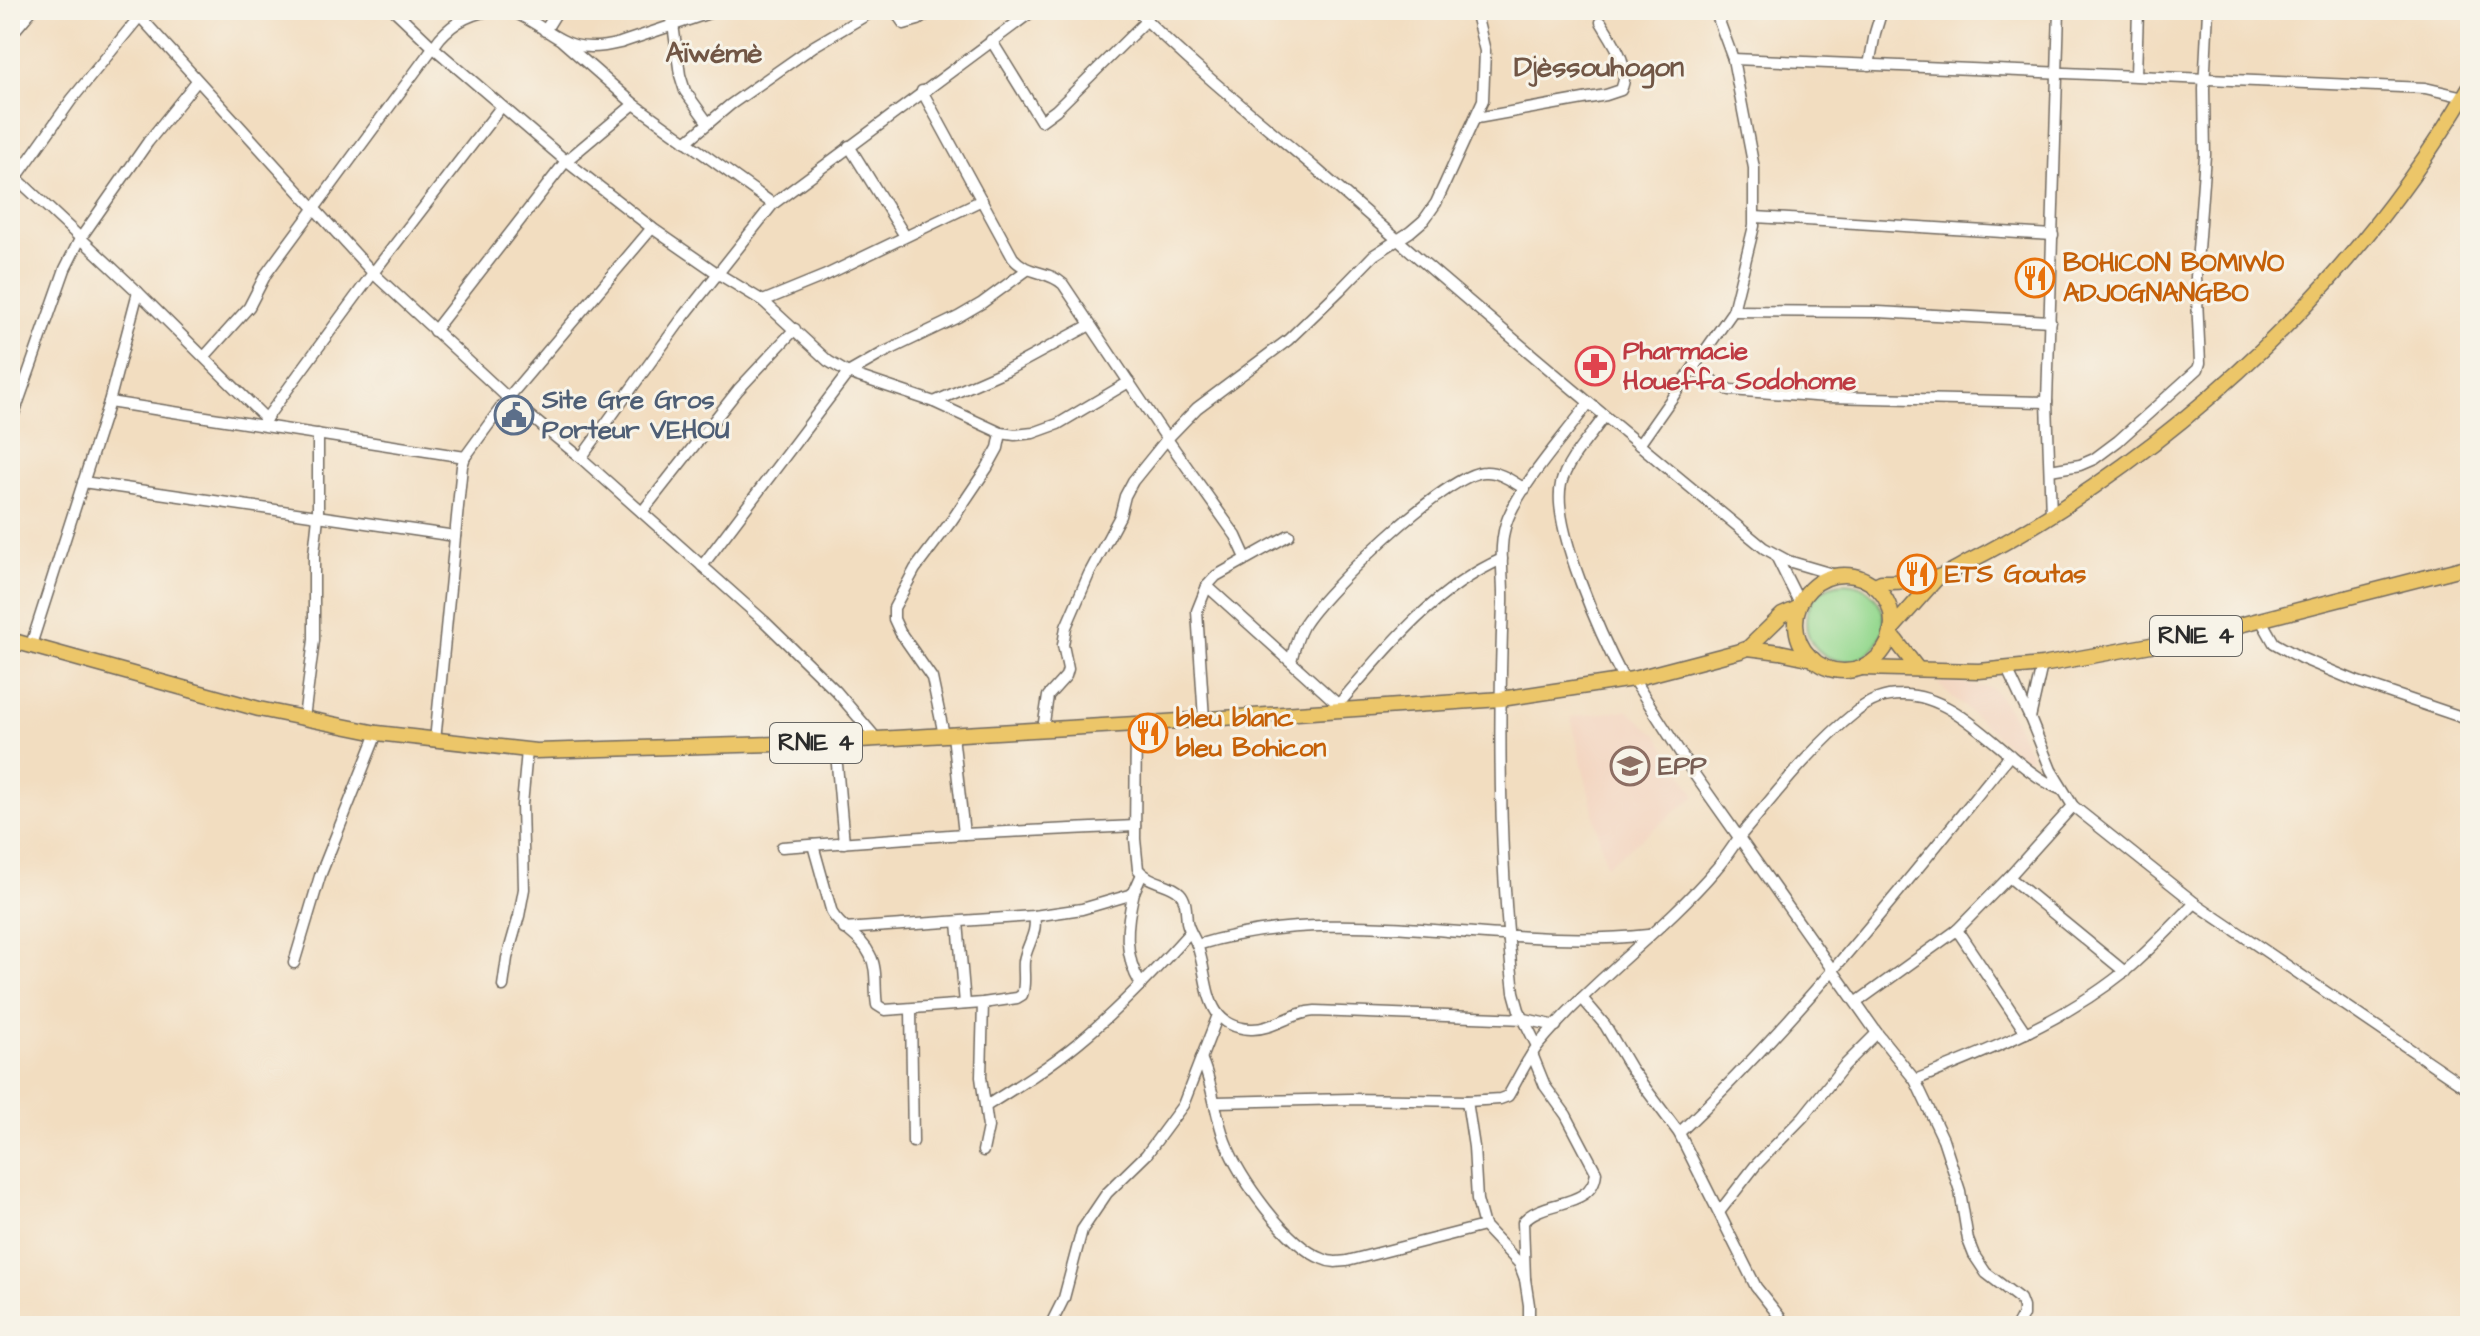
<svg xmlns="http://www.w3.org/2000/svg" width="2480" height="1336" viewBox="0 0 2480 1336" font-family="'Architects Daughter',sans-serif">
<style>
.built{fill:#f3d4bf}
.green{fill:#97d991;stroke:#61825e;stroke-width:2}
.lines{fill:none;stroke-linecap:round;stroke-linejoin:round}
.minor-casing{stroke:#71695f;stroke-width:13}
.major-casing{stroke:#71695f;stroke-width:17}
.minor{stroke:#fff;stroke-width:10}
.major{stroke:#ecc669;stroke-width:14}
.labels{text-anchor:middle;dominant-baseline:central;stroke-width:6;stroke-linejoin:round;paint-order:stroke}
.shield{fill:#f7f3e8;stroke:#686764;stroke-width:2}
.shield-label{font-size:24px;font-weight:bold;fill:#2b2b2b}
.food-label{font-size:26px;font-weight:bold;fill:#c56008;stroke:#f7f3e8;text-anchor:start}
.health-label{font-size:26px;font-weight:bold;fill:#be3a42;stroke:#f7f3e8;text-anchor:start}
.service-label{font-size:26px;font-weight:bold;fill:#4e5e75;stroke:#f7f3e8;text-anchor:start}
.education-label{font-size:26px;font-weight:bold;fill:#785e54;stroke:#f7f3e8;text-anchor:start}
.neighbourhood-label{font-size:28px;font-weight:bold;fill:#715645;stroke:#f7f3e8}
</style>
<rect width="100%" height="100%" fill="#f7f3e8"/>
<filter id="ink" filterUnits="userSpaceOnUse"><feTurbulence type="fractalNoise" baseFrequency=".0125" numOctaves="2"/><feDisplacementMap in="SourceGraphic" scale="16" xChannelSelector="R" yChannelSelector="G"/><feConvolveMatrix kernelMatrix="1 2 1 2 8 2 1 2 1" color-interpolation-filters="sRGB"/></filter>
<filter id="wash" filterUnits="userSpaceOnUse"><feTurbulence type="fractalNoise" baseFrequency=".006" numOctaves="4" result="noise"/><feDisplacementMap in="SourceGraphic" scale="32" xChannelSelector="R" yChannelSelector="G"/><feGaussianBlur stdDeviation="1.8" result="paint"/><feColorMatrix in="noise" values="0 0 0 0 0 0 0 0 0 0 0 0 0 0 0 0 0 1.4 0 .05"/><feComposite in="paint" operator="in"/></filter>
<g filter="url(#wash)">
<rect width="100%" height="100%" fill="#f2ddc0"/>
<g class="built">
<polygon points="1946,681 1992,688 2010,711 2032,758 2022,758 1938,684"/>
<polygon points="1627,710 1658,736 1696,796 1606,866 1571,717"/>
</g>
<circle class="green" cx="1845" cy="622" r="39"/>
</g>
<g filter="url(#ink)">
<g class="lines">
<g class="minor-casing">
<g id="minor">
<polyline points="134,10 373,273 508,398 581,458 764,621 836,691 876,738"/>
<polyline points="394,10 434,48 566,161 652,228 717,273 763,301 828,361 848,373 934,402 1001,433 1015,435 1033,433 1058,424 1129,382"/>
<path d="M509,10C556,29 561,58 620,43L718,10"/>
<polyline points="671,10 680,75 685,91 708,123"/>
<polyline points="894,10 904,24 918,20 933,10"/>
<path d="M1136,10C1192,66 1254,116 1314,167C1462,297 1612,423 1764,548L1788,561L1839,576"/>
<polyline points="545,31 558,10"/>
<polyline points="10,36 32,10"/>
<polyline points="991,40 1041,121 1056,110 1147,20"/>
<polyline points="562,41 634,104 773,204"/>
<polyline points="1733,59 2425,88 2464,97"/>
<polyline points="1869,65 1875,33 1882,10"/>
<polyline points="2136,75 2138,10"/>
<path d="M922,91L1013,258C1027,275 1048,270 1063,284L1167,439L1236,536L1246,558"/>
<path d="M1477,118L1606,95L1621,90C1632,66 1613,42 1601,22"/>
<polyline points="686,142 730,105 814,46 875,10"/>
<polyline points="849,146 905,236"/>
<polyline points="10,172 138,292 266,419"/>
<polyline points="10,191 16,178 72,99 140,16"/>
<polyline points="1755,217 2053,235"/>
<polyline points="763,301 824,276 982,200"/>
<polyline points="1733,311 1878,312 2050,321"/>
<polyline points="434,331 566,161 634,104"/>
<path d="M205,356L249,307L266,274L440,38C454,22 474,12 496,10"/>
<polyline points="1693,370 1730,390 1828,397 2047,402"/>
<polyline points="109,402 465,457"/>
<polyline points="934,402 1007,370 1090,325"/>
<path d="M1604,417C1590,437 1567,460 1561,484C1551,527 1603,640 1624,680"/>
<polyline points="262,424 373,273 501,107"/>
<polyline points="10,425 65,269 80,239 148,142 197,81"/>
<polyline points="1639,445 1733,311 1754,226 1754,168 1733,59 1715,10"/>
<polyline points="581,458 681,320 773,204 1034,10"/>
<polyline points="2050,470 2080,465 2094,459 2118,441 2198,369 2200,363 2196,277 2205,155 2204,89 2208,10"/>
<polyline points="83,482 455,536"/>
<polyline points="642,512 738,390 795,329"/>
<polyline points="2051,515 2047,402 2059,10"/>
<polyline points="1776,556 1800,604"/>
<polyline points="702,566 848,373 883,353 958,317 982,303 1027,270"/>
<polyline points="1207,586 1341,707"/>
<polyline points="2261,620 2274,643 2301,658 2358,682 2470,720"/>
<polyline points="31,645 109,402 138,292"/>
<path d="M1291,661C1294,649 1297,637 1303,626C1323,592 1448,472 1485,472C1499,471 1513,482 1525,489"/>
<polyline points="2007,669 2030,718 2051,770 2073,806 2195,903 2470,1090"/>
<polyline points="1633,679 1692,771 1877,1033 1915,1080 1943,1139 1960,1191 1968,1240 1974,1255 1986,1273 2020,1299 2023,1307 2023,1315 2017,1326"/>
<path d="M1338,705C1385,650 1434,589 1502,559"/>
<polyline points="304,718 314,640 314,554 318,517 318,434"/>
<polyline points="2030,718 2042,665"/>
<polyline points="1204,719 1197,611 1207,586 1216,576 1289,535"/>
<path d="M1136,724L1135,839L1138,869C1150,884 1169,882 1180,893C1187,900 1186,914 1187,922C1189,931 1194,937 1197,945C1210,978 1201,1027 1251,1029C1273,1030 1292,1012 1315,1011L1525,1019L1556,1026"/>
<polyline points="1043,729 1048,696 1066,676 1068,669 1063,645 1066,627 1089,574 1120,516 1125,496 1133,481 1167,439 1197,408 1288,340 1340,290 1374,255 1410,232 1424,220 1436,203 1483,100 1485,51 1475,10"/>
<polyline points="944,735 932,678 900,632 894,619 894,608 915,569 952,520 987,468 998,448 1001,433"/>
<polyline points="953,735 964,834"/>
<polyline points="435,741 462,466 465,457 508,398 652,228"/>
<polyline points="835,742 844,843"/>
<path d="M813,845L832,913C842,930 862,937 870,955C878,969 874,989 877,1005L885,1010L983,1003L1017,998L1022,995C1026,984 1023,973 1024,961C1027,944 1038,933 1034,916"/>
<polyline points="782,847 964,834 1135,826"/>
<polyline points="2009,877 2125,972"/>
<path d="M1134,892C1126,924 1123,955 1141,985"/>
<polyline points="958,922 965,1004"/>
<polyline points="844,929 1034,916 1082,909 1130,895 1134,892 1142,874"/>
<polyline points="1957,930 2026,1033"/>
<path d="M1197,945C1346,899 1497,952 1648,935"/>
<polyline points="294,963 320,876 377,733"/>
<polyline points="503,986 507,958 519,916 524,889 522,805 527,751"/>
<polyline points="1582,998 1605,1025 1631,1069 1679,1133 1756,1287 1787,1326"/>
<polyline points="1857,1002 1957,930 2009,877 2073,806"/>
<polyline points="983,1003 981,1077 988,1127 983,1151"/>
<polyline points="911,1010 913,1142"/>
<path d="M1537,1046L1519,1010L1514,992C1499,863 1498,732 1503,603C1504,575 1497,545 1508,518C1523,482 1564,437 1588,404"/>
<path d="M1201,1058C1213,1085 1215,1114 1225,1141C1239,1177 1286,1245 1323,1259C1331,1263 1338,1262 1347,1261L1484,1226"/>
<path d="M1915,1080C1988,1051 2062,1022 2124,972C2149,951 2172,926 2195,903"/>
<polyline points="1467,1101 1474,1147 1477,1200 1484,1226 1519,1263 1525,1279 1529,1305 1529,1326"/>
<path d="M1216,1102L1351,1099L1467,1101L1500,1099L1508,1096C1518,1079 1527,1059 1539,1044C1592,980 1662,932 1716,869C1725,859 1733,846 1741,835C1777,792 1813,746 1857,711C1869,701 1885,695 1901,695C1961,693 2008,767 2060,789"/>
<path d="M986,1106C1018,1086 1050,1066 1079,1042C1119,1009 1155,971 1190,932"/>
<path d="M1679,1133C1801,1017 1904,885 2010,755"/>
<polyline points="1720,1211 1755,1166 1803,1117 1844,1066 1877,1033"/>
<path d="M1525,1279L1523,1222C1542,1198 1593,1210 1596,1172L1566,1115L1545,1086L1532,1054"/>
<polyline points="1050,1326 1064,1298 1082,1230 1107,1193 1146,1155 1183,1105 1218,1015"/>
<polyline points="2449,1326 2470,1319"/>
</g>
</g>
<g class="major-casing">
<g id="major">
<circle cx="1844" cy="623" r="48"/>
<path d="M1873,586L1881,582C1899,582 1918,582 1935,578C1946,575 1958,568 1968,562C2000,546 2031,528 2062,508C2228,400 2370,258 2470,86"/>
<polyline points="1891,630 1937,578"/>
<polyline points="1891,634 1917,668"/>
<polyline points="10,640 259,709 377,733 536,751 809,743 1136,724 1501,699 1633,679 1740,651 1748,648 1782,615 1798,608"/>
<polyline points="1748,648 1780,652 1813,659"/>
<polyline points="1862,668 1979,671 2042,665 2189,638 2470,566"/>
</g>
</g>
<use href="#minor" class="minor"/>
<use href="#major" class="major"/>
</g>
</g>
<defs>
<g id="restaurant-ring" transform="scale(2)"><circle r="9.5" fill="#f7f3e8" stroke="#e8710a" stroke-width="1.5"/><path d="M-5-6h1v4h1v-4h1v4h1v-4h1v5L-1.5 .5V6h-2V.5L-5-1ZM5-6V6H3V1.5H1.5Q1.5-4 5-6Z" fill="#e8710a"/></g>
<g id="pharmacy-ring" transform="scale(2)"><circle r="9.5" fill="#f7f3e8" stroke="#e0444e" stroke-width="1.5"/><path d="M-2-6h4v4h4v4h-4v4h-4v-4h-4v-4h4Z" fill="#e0444e"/></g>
<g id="civic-ring" transform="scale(2)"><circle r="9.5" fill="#f7f3e8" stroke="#5c6f8a" stroke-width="1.5"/><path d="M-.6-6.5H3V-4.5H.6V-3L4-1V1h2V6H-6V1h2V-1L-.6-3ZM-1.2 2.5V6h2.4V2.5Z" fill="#5c6f8a"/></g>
<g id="school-ring" transform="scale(2)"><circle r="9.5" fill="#f7f3e8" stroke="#8d6e63" stroke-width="1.5"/><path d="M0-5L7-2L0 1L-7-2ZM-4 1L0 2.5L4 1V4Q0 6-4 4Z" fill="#8d6e63"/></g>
</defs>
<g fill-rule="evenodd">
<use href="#restaurant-ring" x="2035" y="278"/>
<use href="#pharmacy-ring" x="1595" y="366"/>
<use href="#civic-ring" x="514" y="415"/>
<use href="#restaurant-ring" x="1917" y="574"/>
<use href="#restaurant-ring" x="1148" y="733"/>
<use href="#school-ring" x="1630" y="766"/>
</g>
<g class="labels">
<g class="shield">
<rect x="2150" y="616" width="92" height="40" rx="6"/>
<rect x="770" y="723" width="92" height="40" rx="6"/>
</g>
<g class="shield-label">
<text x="2196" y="636">RNIE 4</text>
<text x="816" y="743">RNIE 4</text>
</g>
<g class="food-label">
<text x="2063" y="263">BOHICON BOMIWO<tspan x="2063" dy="30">ADJOGNANGBO</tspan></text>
<text x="1945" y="574">ETS Goutas</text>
<text x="1176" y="718">bleu blanc<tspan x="1176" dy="30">bleu Bohicon</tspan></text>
</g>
<g class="health-label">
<text x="1623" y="351">Pharmacie<tspan x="1623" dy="30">Houeffa Sodohome</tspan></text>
</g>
<g class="service-label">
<text x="542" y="400">Site Gre Gros<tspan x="542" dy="30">Porteur VEHOU</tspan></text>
</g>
<g class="education-label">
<text x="1658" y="766">EPP</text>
</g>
<g class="neighbourhood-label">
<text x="714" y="53">Aïwémè</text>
<text x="1599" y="67">Djèssouhogon</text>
</g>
</g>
<rect width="2480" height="1336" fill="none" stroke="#f7f3e8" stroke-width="40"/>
</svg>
